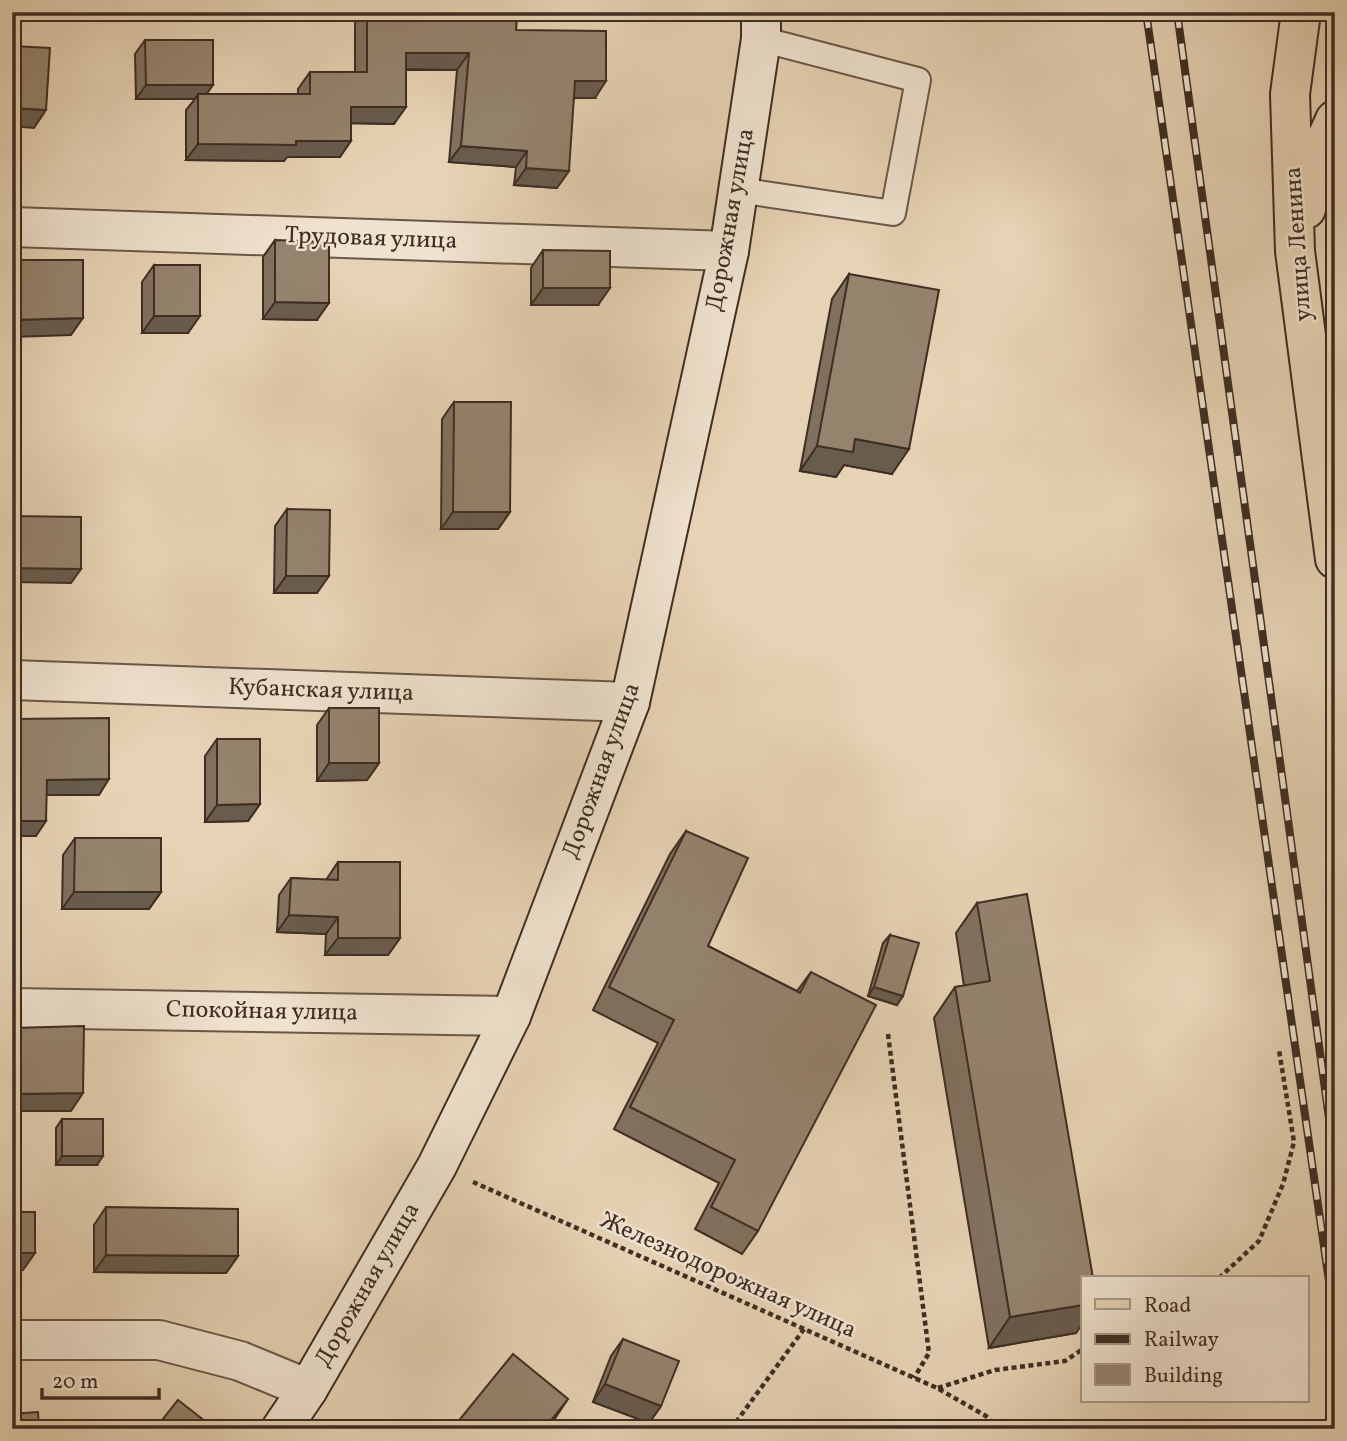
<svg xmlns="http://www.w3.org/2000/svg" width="1347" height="1441" viewBox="0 0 1347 1441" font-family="Vollkorn,serif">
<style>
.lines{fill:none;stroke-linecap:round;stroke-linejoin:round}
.service-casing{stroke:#685747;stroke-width:28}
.minor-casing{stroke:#685747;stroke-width:42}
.secondary-casing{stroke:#3e2e23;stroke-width:42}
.primary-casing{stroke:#3e2e23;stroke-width:42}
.path{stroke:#3e2e23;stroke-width:4.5;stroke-dasharray:5 3.5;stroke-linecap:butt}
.service{stroke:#efe2ce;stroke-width:24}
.minor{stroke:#efe2ce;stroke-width:38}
.secondary{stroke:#efe2ce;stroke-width:38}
.primary{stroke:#e6d2b4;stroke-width:38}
.rail-casing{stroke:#3e2e23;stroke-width:8}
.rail{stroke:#efe2ce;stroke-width:5;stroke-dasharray:16;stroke-linecap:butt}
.wall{fill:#80715f;stroke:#3e2e23;stroke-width:2}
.shaded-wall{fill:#685c4d;stroke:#3e2e23;stroke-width:2}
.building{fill:#95836e;stroke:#3e2e23;stroke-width:2}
.labels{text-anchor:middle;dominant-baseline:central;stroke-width:5;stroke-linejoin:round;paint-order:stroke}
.street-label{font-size:24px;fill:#3e2e23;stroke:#efe2ce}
</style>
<rect width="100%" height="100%" fill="#e6d2b4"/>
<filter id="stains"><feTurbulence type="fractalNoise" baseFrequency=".00286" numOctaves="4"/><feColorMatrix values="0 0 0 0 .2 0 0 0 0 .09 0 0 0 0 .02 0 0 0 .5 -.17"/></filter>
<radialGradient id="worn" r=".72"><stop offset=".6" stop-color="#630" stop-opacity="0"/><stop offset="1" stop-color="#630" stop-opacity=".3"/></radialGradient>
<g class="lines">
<g class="service-casing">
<polyline id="service" points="738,190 893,213 918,80 761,39"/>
</g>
<g class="minor-casing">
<g id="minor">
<polyline points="12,227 729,251"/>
<polyline points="12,680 630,702"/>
<polyline points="12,1008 511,1016"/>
<polyline points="12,1340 159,1340 240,1361 308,1389"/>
</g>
</g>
<g class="secondary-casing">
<polyline id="secondary" points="281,1429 308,1389 437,1166 511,1016 630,702 729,251 761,39 761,12"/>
</g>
<g class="primary-casing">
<g id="primary">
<polyline points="1301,12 1290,94 1295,251 1335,559"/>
<polyline points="1306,209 1320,153 1335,120"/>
</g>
</g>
<g class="path">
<polyline points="888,1034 929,1353 914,1378"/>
<polyline points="473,1182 937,1388 986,1416 998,1429"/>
<polyline points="1219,1278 1259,1241 1283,1184 1294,1142 1279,1050"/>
<polyline points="938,1388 995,1370 1065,1361 1083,1349"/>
<polyline points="731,1429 804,1329"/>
</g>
<use href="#service" class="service"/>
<use href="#minor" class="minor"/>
<use href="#secondary" class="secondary"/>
<use href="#primary" class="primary"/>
<g class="rail-casing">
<g id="rail">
<polyline points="1146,12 1335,1323"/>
<polyline points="1177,12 1335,1162"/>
</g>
</g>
<use href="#rail" class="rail"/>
</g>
<g class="wall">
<polygon points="363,12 517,12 516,30 595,98 574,98 557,188 514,185 516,167 449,162 457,70 406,70 394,124 351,123 340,157 287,157 284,161 186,160 186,110 195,99 136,99 135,54 145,40 206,94 298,94 298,89 310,72 355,72 355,23"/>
<polygon points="275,240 317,320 263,319 263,257"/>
<polygon points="543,250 598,305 531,305 531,268"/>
<polygon points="154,265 188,333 142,333 142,282"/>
<polygon points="849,274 892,474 844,465 836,477 800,471 832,299"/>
<polygon points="454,402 510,512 498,529 441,529 442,419"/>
<polygon points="287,509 317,593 274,593 275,526"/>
<polygon points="329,708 379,763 367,780 317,781 317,725"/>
<polygon points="217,739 260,804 248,821 205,822 205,756"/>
<polygon points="686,831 708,946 797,991 811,972 758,1231 742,1254 695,1229 719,1183 614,1129 658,1043 593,1010 670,854"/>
<polygon points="75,838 161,892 149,909 62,909 63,855"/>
<polygon points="338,862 400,938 388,955 325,955 326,934 277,932 279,895 291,878 326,880"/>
<polygon points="977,903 1076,1333 989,1348 934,1018 955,987 964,986 956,933"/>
<polygon points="890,935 897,1005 868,996 883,943"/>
<polygon points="62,1119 97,1165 56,1165 56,1128"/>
<polygon points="106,1207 238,1256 226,1273 94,1272 94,1225"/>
<polygon points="623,1339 661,1406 649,1423 593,1402 611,1356"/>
</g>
<g class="shaded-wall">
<polygon points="406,53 469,53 457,70 394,69"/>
<polygon points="575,81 606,81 595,98 563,98"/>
<polygon points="146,85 213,85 203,99 198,94 195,99 136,99"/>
<polygon points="351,107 406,107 394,124 340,123"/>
<polygon points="12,108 46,110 34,128 12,126"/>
<polygon points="296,141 351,141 340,157 287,157 284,161 186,160 198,144"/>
<polygon points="461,146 527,151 516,167 449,162"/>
<polygon points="526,168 569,171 557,188 514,185"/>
<polygon points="543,288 610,288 598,305 531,305"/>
<polygon points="275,302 329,303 317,320 263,319"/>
<polygon points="154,316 200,316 188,333 142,333"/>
<polygon points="83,318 71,335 12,337 12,320"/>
<polygon points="855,439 909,449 892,474 844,465 836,477 800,471 817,446"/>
<polygon points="453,512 510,512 498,529 441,529"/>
<polygon points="12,568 81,569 71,583 12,582"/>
<polygon points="286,576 329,576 317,593 274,593"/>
<polygon points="329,763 379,763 367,780 317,781"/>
<polygon points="109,779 99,795 36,795 47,780"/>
<polygon points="260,804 248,821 205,822 217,805"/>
<polygon points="12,821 46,821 36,836 12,836"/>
<polygon points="74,892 161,892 149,909 62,909"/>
<polygon points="289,915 338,917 326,934 277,932"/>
<polygon points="338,938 400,938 388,955 325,955"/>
<polygon points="874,987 903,996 897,1005 868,996"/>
<polygon points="83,1093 71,1111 12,1111 12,1094"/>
<polygon points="62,1156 103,1156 97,1165 56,1165"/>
<polygon points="12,1253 35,1253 23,1270 12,1270"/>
<polygon points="106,1255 238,1256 226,1273 94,1272"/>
<polygon points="1083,1305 1083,1323 1076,1333 989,1348 1010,1317"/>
<polygon points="605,1384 661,1406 649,1423 593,1402"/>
<polygon points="568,1399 548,1429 544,1429"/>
</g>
<g class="building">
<polygon points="367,12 517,12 516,30 606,31 606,81 575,81 569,171 526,168 527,151 461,146 469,53 406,53 406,107 351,107 351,141 296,141 296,145 198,144 198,94 310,94 310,72 367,72"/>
<polygon points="145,40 213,40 213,85 146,85"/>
<polygon points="12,46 50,48 46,110 12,108"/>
<polygon points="275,240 329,242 329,303 275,302"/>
<polygon points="543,250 610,251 610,288 543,288"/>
<polygon points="12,260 83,260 83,318 12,320"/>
<rect x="154" y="265" width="46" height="51"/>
<polygon points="849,274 939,290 909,449 855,439 853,452 817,446"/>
<polygon points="454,402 511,402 510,512 453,512"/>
<polygon points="287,509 330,510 329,576 286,576"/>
<polygon points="12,516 81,517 81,569 12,568"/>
<rect x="329" y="708" width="50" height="55"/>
<polygon points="109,718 109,779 47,780 46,821 12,821 12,719"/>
<polygon points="217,739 260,739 260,804 217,805"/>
<polygon points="686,831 748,858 708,946 800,993 811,972 876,1005 758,1231 711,1207 735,1160 630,1107 674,1020 609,987"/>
<polygon points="75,838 161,838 161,892 74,892"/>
<polygon points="338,862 400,862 400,938 338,938 338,917 289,915 291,878 338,880"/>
<polygon points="1027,894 1093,1278 1083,1278 1083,1305 1010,1317 955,987 990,981 977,903"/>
<polygon points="890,935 919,943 903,996 874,987"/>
<polygon points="84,1026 83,1093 12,1094 12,1028"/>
<rect x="62" y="1119" width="41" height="37"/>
<polygon points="106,1207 238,1209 238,1256 106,1255"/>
<rect x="12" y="1212" width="23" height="41"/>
<polygon points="623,1339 679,1361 661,1406 605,1384"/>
<polygon points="513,1354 568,1399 544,1429 452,1429"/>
<polygon points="178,1400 215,1429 155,1429"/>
<polygon points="38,1412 39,1429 12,1429 12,1414"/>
</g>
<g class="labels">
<g class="street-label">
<text transform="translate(731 220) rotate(-80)">Дорожная улица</text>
<text transform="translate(371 239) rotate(2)">Трудовая улица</text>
<text transform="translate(1299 244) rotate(-94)">улица Ленина</text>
<text transform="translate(321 691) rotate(2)">Кубанская улица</text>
<text transform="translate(602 771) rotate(-70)">Дорожная улица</text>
<text transform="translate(262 1012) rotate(1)">Спокойная улица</text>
<text transform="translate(728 1276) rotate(24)">Железнодорожная улица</text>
<text transform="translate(368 1285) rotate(-60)">Дорожная улица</text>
</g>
</g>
<rect width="1347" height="1441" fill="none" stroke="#e6d2b4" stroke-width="42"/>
<rect x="14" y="14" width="1319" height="1413" fill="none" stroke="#3e2e23" stroke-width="3.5"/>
<rect x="21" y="21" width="1305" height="1399" fill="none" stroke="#3e2e23" stroke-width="2"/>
<rect x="1081" y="1276" width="228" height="126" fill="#efe2ce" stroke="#a89a8a" stroke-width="2"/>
<rect x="1095" y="1299" width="35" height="10" fill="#e6d2b4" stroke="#a89a8a" stroke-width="2"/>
<text x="1144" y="1312" font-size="21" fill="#3e2e23">Road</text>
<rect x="1095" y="1334" width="35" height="10" fill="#3e2e23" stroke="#a89a8a" stroke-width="2"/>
<text x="1144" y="1346" font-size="21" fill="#3e2e23">Railway</text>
<rect x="1095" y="1364" width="35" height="21" fill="#95836e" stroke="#a89a8a" stroke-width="2"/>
<text x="1144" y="1382" font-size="21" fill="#3e2e23">Building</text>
<path d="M42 1388v10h117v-10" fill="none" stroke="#3e2e23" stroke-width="3.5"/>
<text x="52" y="1388" font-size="21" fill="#3e2e23" stroke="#efe2ce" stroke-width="5" paint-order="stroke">20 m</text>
<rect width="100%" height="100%" filter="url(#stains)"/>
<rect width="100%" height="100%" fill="url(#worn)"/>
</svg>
